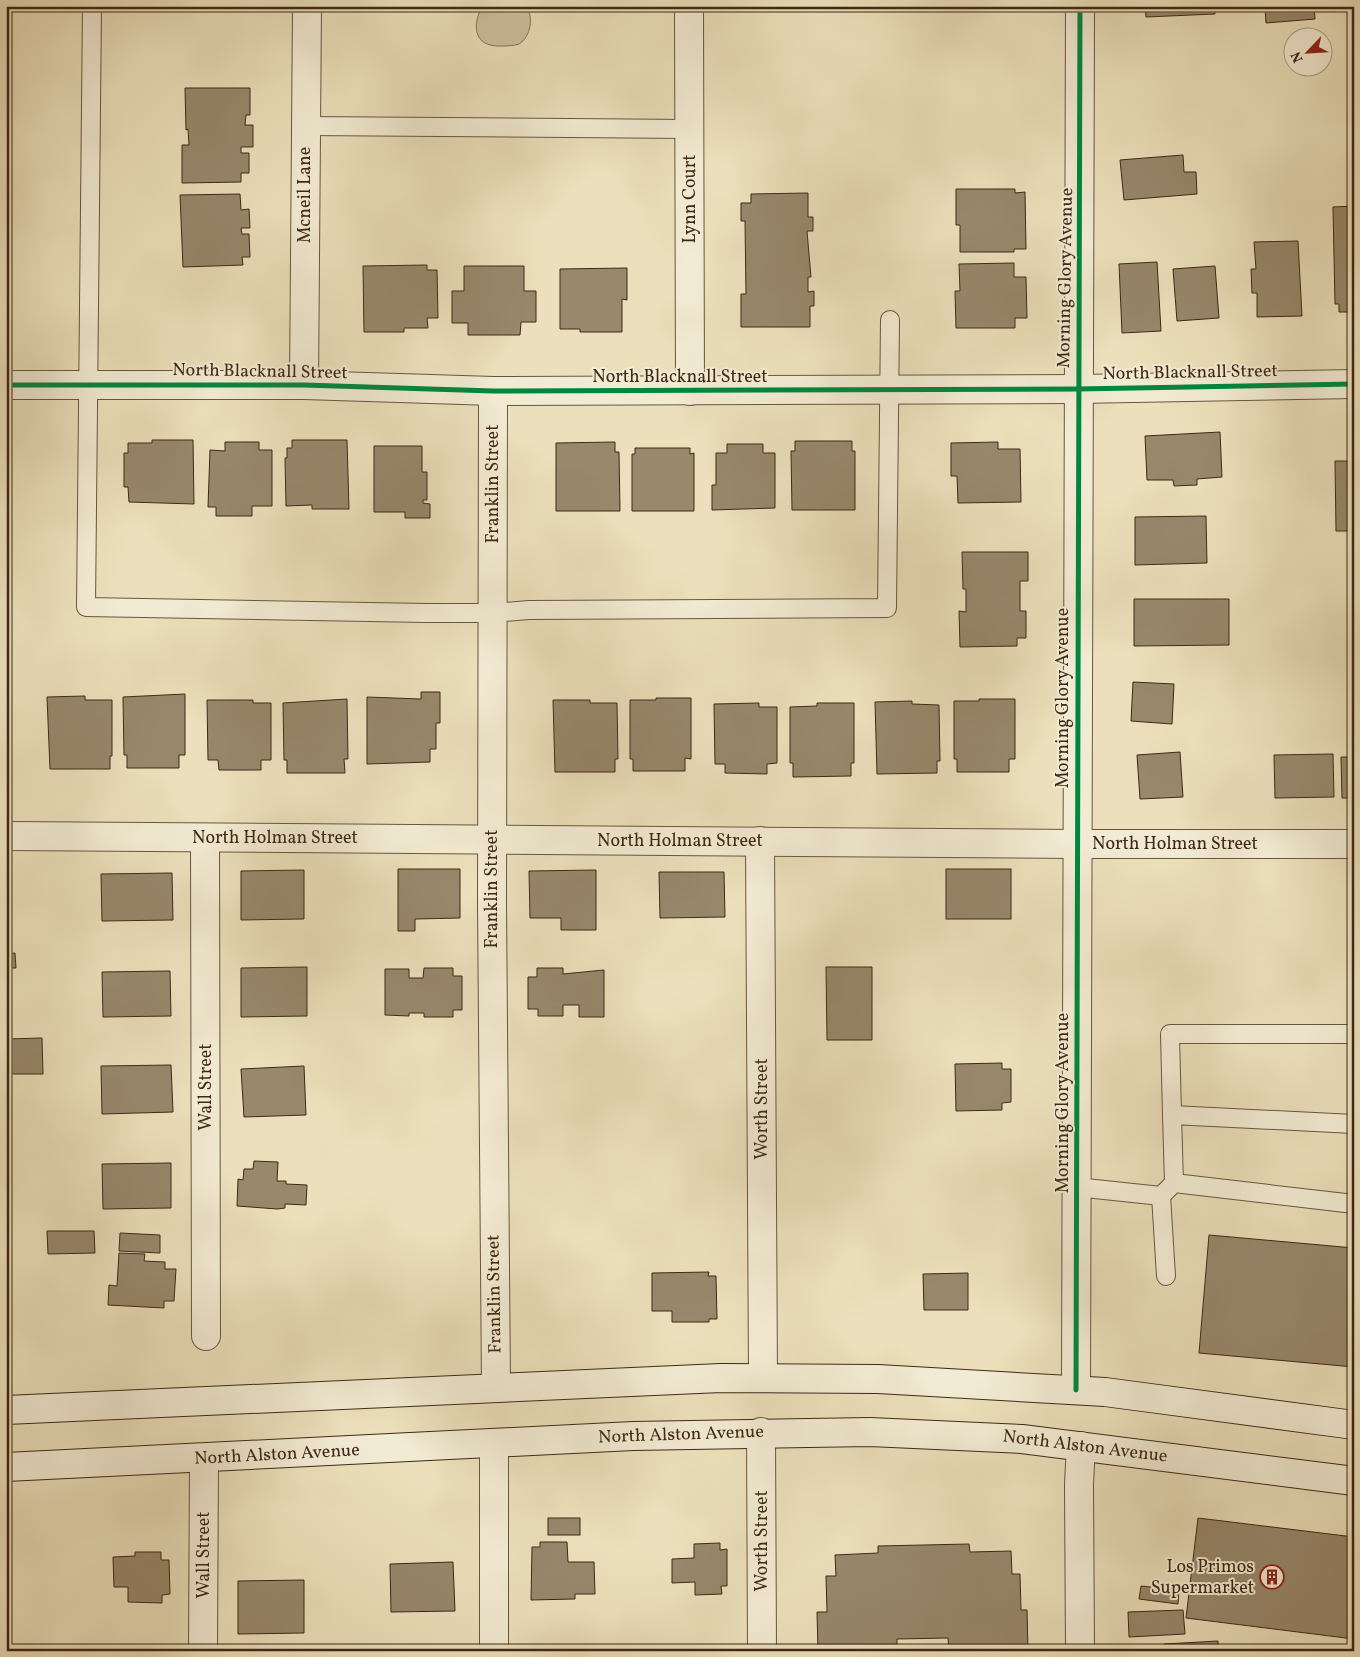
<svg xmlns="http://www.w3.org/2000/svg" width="1360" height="1657" viewBox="0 0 1360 1657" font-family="Vollkorn,serif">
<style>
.green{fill:#cec19f;stroke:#86745a}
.building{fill:#98886c;stroke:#3f2816}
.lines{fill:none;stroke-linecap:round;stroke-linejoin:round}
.lane-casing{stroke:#6a563f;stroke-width:20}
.street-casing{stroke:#6a563f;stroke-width:30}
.secondary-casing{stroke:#3f2816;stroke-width:30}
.lane{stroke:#f2ebd3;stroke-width:18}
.street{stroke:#f2ebd3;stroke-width:28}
.secondary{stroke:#f2ebd3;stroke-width:28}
.cycleway-casing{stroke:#f2ebd3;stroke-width:8}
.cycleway{stroke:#00873e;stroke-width:5}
.labels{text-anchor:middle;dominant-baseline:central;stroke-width:4;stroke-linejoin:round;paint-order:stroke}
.street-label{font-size:18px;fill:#3f2816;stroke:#f2ebd3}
.poi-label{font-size:18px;fill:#3f2816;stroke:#f2ebd3;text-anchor:end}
</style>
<rect width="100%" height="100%" fill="#ebe0bb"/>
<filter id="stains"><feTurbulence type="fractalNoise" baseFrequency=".004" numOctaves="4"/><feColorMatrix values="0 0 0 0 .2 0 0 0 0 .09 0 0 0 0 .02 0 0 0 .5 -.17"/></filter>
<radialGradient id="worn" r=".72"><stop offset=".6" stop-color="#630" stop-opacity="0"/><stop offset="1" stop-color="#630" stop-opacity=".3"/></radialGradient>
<path class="green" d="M486,6H526C534,16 531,37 519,44C514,46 505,46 499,46C475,46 472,28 481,8Z"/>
<g class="building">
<polygon points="1145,6 1215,6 1215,14 1146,17"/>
<polygon points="1227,6 1314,6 1315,19 1266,23 1265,7 1228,10"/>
<polygon points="185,88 250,88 250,115 246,115 245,125 253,125 253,147 241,147 241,153 249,153 249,173 241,173 241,182 182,183 182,145 189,145 188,129 186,130"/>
<polygon points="1183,155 1184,172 1196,172 1197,194 1124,200 1120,160"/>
<polygon points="956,189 1015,189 1015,193 1025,192 1026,249 1014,249 1014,252 960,252 960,225 956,225"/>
<polygon points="808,193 808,217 813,217 813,231 807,231 811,277 808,277 808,292 814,291 814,306 810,306 810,327 741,327 741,294 746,294 745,221 741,221 741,203 751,203 751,194"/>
<polygon points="240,194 241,210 249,209 250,228 241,228 242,234 249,234 250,257 242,257 243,265 183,267 180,195"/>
<polygon points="1354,206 1354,312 1339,312 1339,304 1335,304 1333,207"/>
<polygon points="1298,241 1302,316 1257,317 1257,293 1252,293 1251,269 1256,269 1254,242"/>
<polygon points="1157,262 1161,331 1122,333 1119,264"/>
<polygon points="1014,263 1014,277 1026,277 1027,318 1015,318 1015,328 956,328 955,291 960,291 959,264"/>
<polygon points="427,265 427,270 437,270 438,318 427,318 428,328 404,328 404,332 364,332 363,266"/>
<polygon points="464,266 524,266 524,291 536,291 536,322 521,322 520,335 468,335 468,323 452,323 452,291 464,291"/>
<polygon points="1215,266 1219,318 1177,321 1173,269"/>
<polygon points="627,268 627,300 622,299 622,332 580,332 580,329 560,329 560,269"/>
<polygon points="1220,432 1222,477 1197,479 1197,485 1174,486 1173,480 1147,480 1145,436"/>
<polygon points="152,440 193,440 194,504 129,502 128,487 124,487 124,453 128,453 128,443 152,443"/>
<polygon points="292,440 347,440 349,509 312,509 312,505 286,506 285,458 287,458 287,448 292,448"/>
<polygon points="795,441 852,441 852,451 855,451 855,510 792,510 791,451 795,451"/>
<polygon points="225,442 259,442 259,450 272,450 272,506 252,506 252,516 216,516 216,507 208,507 210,450 225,451"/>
<polygon points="615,442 615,452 619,452 620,511 556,511 556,443"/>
<polygon points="998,442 998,449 1020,449 1021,502 958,503 957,476 951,476 951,443"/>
<polygon points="727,444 763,444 763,453 775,453 775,508 712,510 712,485 716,485 716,453 727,453"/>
<polygon points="374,446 422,446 422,472 427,472 427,500 423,500 423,503 430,504 430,518 405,518 405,512 374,512"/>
<polygon points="635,448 690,448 690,454 694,453 694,511 632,511 632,454 635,454"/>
<polygon points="1335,461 1354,461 1354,531 1336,531"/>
<polygon points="1206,516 1207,563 1135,565 1135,517"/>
<polygon points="962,552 1028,552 1028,581 1020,581 1020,611 1026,611 1026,638 1017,638 1017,646 960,647 959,611 966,612 966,589 963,589"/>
<polygon points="1134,599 1229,599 1229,645 1134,646"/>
<polygon points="1133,682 1174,684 1172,724 1131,721"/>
<polygon points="421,692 440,692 440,723 436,723 436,749 430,749 430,762 367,764 367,697 421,699"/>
<polygon points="185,694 185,755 179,755 179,768 127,768 127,755 124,755 123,697"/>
<polygon points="85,696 85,700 112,700 112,756 110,756 110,769 50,769 47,697"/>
<polygon points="656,698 691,698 691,759 685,758 685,771 633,771 633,759 630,759 630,700 656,700"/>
<polygon points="347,699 348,759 344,759 345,773 287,773 287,760 284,760 283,703"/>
<polygon points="979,699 1015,699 1015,759 1009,759 1009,772 957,772 957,759 954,759 954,701 979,701"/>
<polygon points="207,700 253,700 253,703 271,703 271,760 261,760 261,770 219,770 218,760 208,760"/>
<polygon points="553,700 590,700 590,703 617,703 618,759 615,759 615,772 555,772"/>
<polygon points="912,701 912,704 939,705 940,761 937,761 937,773 877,774 875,702"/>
<polygon points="759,703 759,707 777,707 777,763 767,764 767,774 725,773 725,764 715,764 714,704"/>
<polygon points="817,703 854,703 854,763 851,763 851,776 793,777 793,763 790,763 790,707 817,706"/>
<polygon points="1180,752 1183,797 1140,799 1137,755"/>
<polygon points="1333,754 1334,797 1275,798 1274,755"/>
<polygon points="1341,757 1354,757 1354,798 1342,798"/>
<polygon points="398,869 460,869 460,918 415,919 415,931 398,931"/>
<rect x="946" y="869" width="65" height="50"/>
<polygon points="304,870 304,919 241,920 241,871"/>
<polygon points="596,870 596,930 561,930 561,918 530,918 529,871"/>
<polygon points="659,872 724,872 725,917 660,918"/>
<polygon points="172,873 173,920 102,921 101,874"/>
<polygon points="15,953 16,968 6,968 6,954"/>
<polygon points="307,967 307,1016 241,1017 241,968"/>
<polygon points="826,967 872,967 872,1040 827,1040"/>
<polygon points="424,968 453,968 453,976 462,976 462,1010 453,1010 453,1017 424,1017 424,1013 409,1013 409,1016 385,1015 385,969 409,969 409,978 423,978"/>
<polygon points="537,968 563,968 563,974 604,970 604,1017 579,1017 579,1005 563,1005 563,1016 538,1016 538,1009 528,1009 528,977 537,977"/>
<polygon points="170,971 171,1016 103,1017 102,972"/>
<polygon points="42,1038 43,1074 6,1074 6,1039"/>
<polygon points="1002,1063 1002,1069 1011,1069 1011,1102 1002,1103 1002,1110 956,1111 955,1064"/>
<polygon points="171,1065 173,1112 102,1114 101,1066"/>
<polygon points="304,1066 306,1115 244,1117 241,1069"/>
<polygon points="254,1161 278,1162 277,1181 286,1181 286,1184 307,1185 306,1205 285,1204 285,1208 277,1209 237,1206 238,1179 243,1180 244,1169 253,1169"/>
<polygon points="171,1163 171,1208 103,1209 102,1164"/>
<polygon points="47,1231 94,1231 95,1253 48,1254"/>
<polygon points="120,1233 160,1235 160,1253 119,1251"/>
<polygon points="1209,1235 1354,1248 1354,1367 1199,1353"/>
<polygon points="119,1253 145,1254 144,1261 165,1262 165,1269 176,1269 174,1301 164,1301 164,1308 108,1305 109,1285 117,1286"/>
<polygon points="709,1272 708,1276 716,1276 717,1319 709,1319 709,1322 672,1322 672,1311 652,1311 652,1273"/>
<polygon points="968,1273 968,1310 924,1310 923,1274"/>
<rect x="548" y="1518" width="32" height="17"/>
<polygon points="1198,1518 1354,1537 1354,1639 1186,1618"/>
<polygon points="540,1542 567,1542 568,1562 594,1562 595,1594 575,1594 575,1599 531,1600 532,1547 540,1547"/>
<polygon points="720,1543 720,1550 727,1549 727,1586 721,1586 722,1594 695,1595 695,1582 672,1583 672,1559 694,1558 694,1544"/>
<polygon points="969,1544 970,1552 1011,1551 1012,1574 1020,1574 1021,1610 1027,1610 1028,1651 949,1651 948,1638 897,1639 897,1651 818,1651 817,1612 827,1612 826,1576 836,1576 835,1555 878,1553 878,1546"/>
<polygon points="135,1552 161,1552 161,1560 169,1560 170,1594 162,1595 162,1603 128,1602 128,1587 114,1587 113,1557 135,1556"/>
<polygon points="453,1562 455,1611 391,1612 390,1564"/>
<polygon points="304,1580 304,1633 238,1634 238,1581"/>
<polygon points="1141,1586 1179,1590 1178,1604 1139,1599"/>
<polygon points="1183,1610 1185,1634 1129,1637 1128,1612"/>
<polygon points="1218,1641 1218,1651 1165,1651 1164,1644"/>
</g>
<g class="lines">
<g class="lane-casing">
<g id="lane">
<polyline points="92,6 86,607 427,613 492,613 529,610 887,608 890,320"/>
<polyline points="305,126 690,129"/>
<polyline points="1172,1115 1170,1034 1354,1034"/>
<polyline points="1174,1183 1172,1115 1354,1124"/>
<polyline points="1076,1187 1161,1196 1166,1276"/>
<polyline points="1161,1196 1174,1183 1354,1204"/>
</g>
</g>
<g class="street-casing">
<g id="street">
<polyline points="689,6 690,391"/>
<polyline points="6,385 304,385 493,391 1078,389 1354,384"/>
<polyline points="304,385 307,6"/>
<polyline points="493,391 492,905 496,1387"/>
<polyline points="6,836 1077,844 1354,844"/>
<polyline points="205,838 206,1336"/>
<polyline points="760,841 763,1377"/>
<polyline points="1076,1390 1080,6"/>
<polyline points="761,1432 762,1651"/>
<polyline points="203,1651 204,1459"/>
<polyline points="494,1651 494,1443"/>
<polyline points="1080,1651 1079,1484 1081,1446"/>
</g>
</g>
<g class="secondary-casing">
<g id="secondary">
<polyline points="6,1410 721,1378 878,1379 1105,1392 1354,1425"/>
<polyline points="6,1467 633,1436 870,1432 1022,1439 1354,1481"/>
</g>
</g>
<use href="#lane" class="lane"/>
<use href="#street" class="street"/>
<use href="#secondary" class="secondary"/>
<g class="cycleway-casing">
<g id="cycleway">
<polyline points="6,385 304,385 493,391 1078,389 1354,384"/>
<polyline points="1076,1390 1080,6"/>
</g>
</g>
<use href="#cycleway" class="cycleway"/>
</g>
<defs>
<g id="building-ring" transform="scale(1.25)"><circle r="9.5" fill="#f2ebd3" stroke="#8f2418" stroke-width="1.5"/><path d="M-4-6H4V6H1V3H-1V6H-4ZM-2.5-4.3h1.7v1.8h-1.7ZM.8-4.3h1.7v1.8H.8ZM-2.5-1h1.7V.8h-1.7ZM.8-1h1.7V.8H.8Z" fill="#8f2418"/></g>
</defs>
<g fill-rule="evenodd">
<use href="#building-ring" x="1272" y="1577"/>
</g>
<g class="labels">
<g class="street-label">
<text transform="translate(305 195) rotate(-90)">Mcneil Lane</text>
<text transform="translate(690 199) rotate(-90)">Lynn Court</text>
<text transform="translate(1066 278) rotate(-89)">Morning Glory Avenue</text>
<text transform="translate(260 372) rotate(1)">North Blacknall Street</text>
<text transform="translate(1190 373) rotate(-1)">North Blacknall Street</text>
<text x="680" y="377">North Blacknall Street</text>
<text transform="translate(493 484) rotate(-90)">Franklin Street</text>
<text transform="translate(1063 698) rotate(-90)">Morning Glory Avenue</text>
<text x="275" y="838">North Holman Street</text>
<text x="680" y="841">North Holman Street</text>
<text x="1175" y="844">North Holman Street</text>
<text transform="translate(492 889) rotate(-90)">Franklin Street</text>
<text transform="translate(206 1087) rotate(-90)">Wall Street</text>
<text transform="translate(1063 1103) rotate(-90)">Morning Glory Avenue</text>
<text transform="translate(762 1109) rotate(-90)">Worth Street</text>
<text transform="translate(495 1294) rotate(-91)">Franklin Street</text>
<text transform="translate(681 1435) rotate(-2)">North Alston Avenue</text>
<text transform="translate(1085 1447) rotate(7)">North Alston Avenue</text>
<text transform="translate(277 1455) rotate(-3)">North Alston Avenue</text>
<text transform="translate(762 1541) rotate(-90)">Worth Street</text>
<text transform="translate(204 1555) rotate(-90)">Wall Street</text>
</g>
<g class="poi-label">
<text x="1254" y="1567">Los Primos<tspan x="1254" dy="21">Supermarket</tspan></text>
</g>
</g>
<rect width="1360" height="1657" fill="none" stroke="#ebe0bb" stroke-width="25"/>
<rect x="8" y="8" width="1345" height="1642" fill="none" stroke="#3f2816" stroke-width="2.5"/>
<rect x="12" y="12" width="1335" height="1632" fill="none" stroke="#3f2816"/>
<g transform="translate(1308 52) rotate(245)"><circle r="24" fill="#f2ebd3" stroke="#aa9d87"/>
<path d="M0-4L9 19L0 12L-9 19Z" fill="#8f2418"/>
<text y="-8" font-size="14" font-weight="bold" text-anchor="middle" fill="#3f2816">N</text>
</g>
<rect width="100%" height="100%" filter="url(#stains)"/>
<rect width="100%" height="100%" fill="url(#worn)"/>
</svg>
